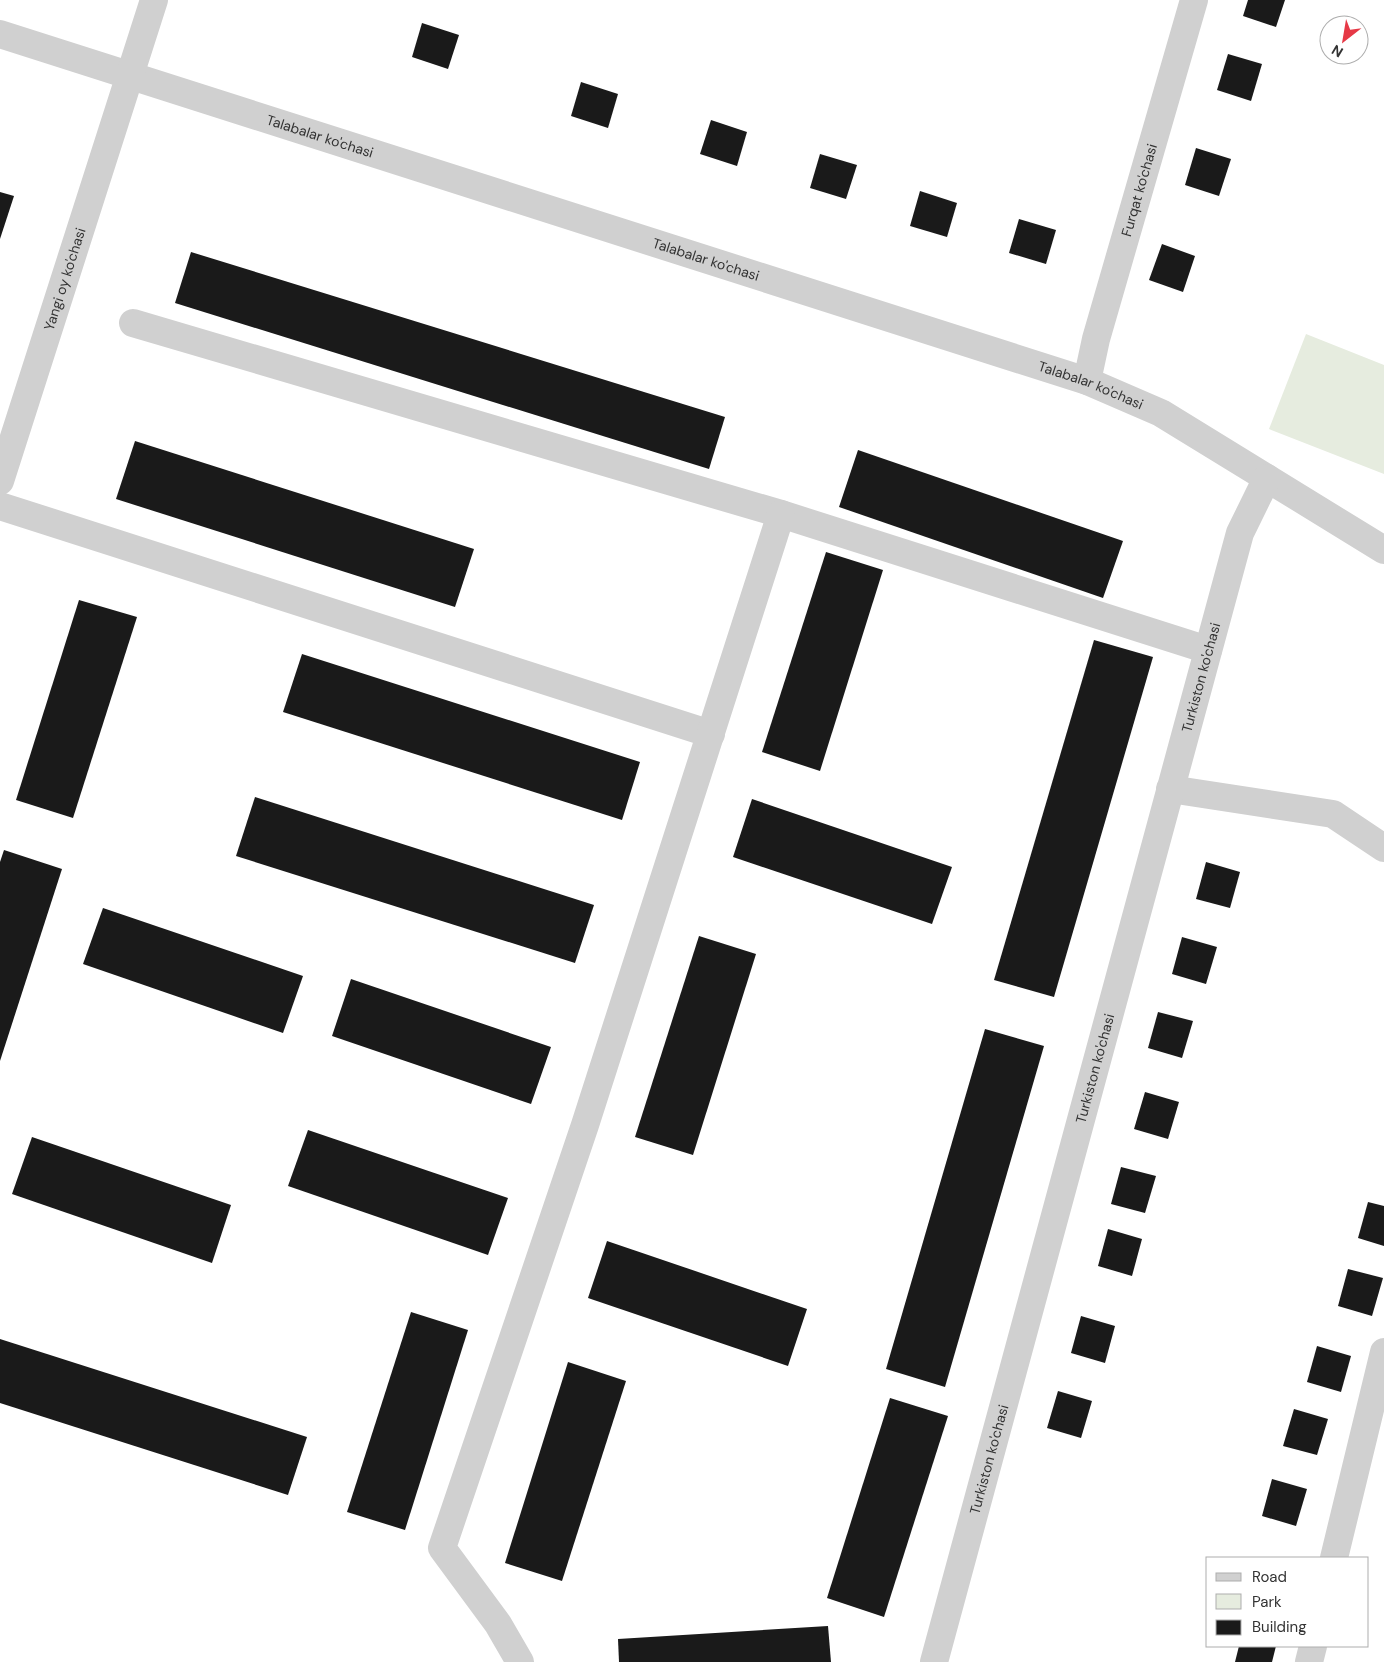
<svg xmlns="http://www.w3.org/2000/svg" width="1384" height="1662" viewBox="0 0 1384 1662" font-family="'DM Sans',sans-serif">
<style>
.green{fill:#e6ecdf}
.building{fill:#1a1a1a}
.lines{fill:none;stroke-linecap:round;stroke-linejoin:round}
.minor{stroke:#d0d0d0;stroke-width:28}
.labels{text-anchor:middle;dominant-baseline:central;stroke-width:5;stroke-linejoin:round;paint-order:stroke}
.street-label{font-size:14px;fill:#333;stroke:#fff}
</style>
<rect width="100%" height="100%" fill="#fff"/>
<polygon class="green" points="1306,334 1384,365 1384,474 1269,429"/>
<g class="building">
<polygon points="1248,0 1285,0 1276,27 1243,16"/>
<polygon points="422,23 459,35 448,69 412,57"/>
<polygon points="1228,54 1262,64 1251,101 1217,90"/>
<polygon points="581,82 618,94 608,128 571,116"/>
<polygon points="711,120 747,132 737,166 700,154"/>
<polygon points="1196,148 1231,159 1219,196 1185,185"/>
<polygon points="820,154 857,165 846,199 810,188"/>
<polygon points="920,191 957,203 947,237 910,226"/>
<polygon points="0,192 14,196 0,239"/>
<polygon points="1019,219 1056,230 1046,264 1009,253"/>
<polygon points="1162,244 1195,256 1183,292 1149,280"/>
<polygon points="191,252 725,417 709,469 175,303"/>
<polygon points="135,441 474,549 455,607 116,499"/>
<polygon points="858,450 1123,541 1103,598 839,507"/>
<polygon points="826,552 883,570 820,771 762,752"/>
<polygon points="79,600 137,617 73,818 16,800"/>
<polygon points="1094,640 1153,657 1054,997 994,980"/>
<polygon points="302,654 640,762 622,820 283,712"/>
<polygon points="255,797 594,905 575,963 236,856"/>
<polygon points="752,799 952,867 932,924 733,857"/>
<polygon points="4,850 62,869 0,1061 0,862"/>
<polygon points="1206,862 1240,872 1230,908 1196,899"/>
<polygon points="103,908 303,976 283,1033 83,964"/>
<polygon points="699,936 756,954 693,1155 635,1137"/>
<polygon points="1182,937 1217,947 1206,984 1172,974"/>
<polygon points="351,979 551,1047 531,1104 332,1036"/>
<polygon points="1158,1012 1193,1021 1182,1058 1148,1048"/>
<polygon points="985,1029 1044,1046 945,1387 886,1369"/>
<polygon points="1145,1092 1179,1102 1168,1139 1134,1129"/>
<polygon points="308,1130 508,1198 488,1255 288,1186"/>
<polygon points="32,1137 231,1205 212,1263 12,1194"/>
<polygon points="1121,1167 1156,1176 1145,1213 1111,1204"/>
<polygon points="1368,1202 1384,1206 1384,1246 1358,1238"/>
<polygon points="1108,1229 1142,1239 1132,1276 1098,1266"/>
<polygon points="607,1241 807,1309 788,1366 588,1298"/>
<polygon points="1348,1269 1383,1278 1372,1316 1338,1306"/>
<polygon points="411,1312 468,1330 405,1530 347,1512"/>
<polygon points="1081,1316 1115,1326 1105,1363 1071,1353"/>
<polygon points="0,1339 307,1437 288,1495 0,1403"/>
<polygon points="1317,1346 1351,1356 1341,1392 1307,1382"/>
<polygon points="568,1362 626,1381 562,1581 505,1563"/>
<polygon points="1058,1391 1092,1401 1081,1438 1047,1428"/>
<polygon points="890,1398 948,1416 884,1617 827,1598"/>
<polygon points="1294,1409 1328,1419 1317,1455 1283,1446"/>
<polygon points="1272,1479 1307,1489 1296,1526 1262,1516"/>
<polygon points="828,1626 831,1662 619,1662 618,1639"/>
<polygon points="1239,1646 1276,1646 1272,1662 1235,1662"/>
</g>
<g class="lines">
<g class="minor">
<path id="s1" d="M0,34L1087,381L1161,413L1384,550"/>
<polyline points="133,323 781,514 1208,650"/>
<path id="s2" d="M1087,381L1096,339L1194,0"/>
<path id="s3" d="M0,481L154,0"/>
<polyline points="0,506 711,734"/>
<polyline points="1170,789 1333,814 1384,848"/>
<polyline points="1334,1558 1384,1352"/>
<polyline points="520,1662 498,1624 442,1548 585,1125 781,514"/>
<path id="s4" d="M934,1662L1240,533L1267,478"/>
<polyline points="1309,1662 1313,1646"/>
</g>
</g>
<g class="labels">
<g class="street-label">
<text stroke="none"><textPath href="#s1" startOffset="336">Talabalar ko'chasi</textPath></text>
<text stroke="none"><textPath href="#s2" startOffset="198">Furqat ko'chasi</textPath></text>
<text stroke="none"><textPath href="#s1" startOffset="741">Talabalar ko'chasi</textPath></text>
<text stroke="none"><textPath href="#s3" startOffset="212">Yangi oy ko'chasi</textPath></text>
<text stroke="none"><textPath href="#s1" startOffset="1146">Talabalar ko'chasi</textPath></text>
<text stroke="none"><textPath href="#s4" startOffset="1020">Turkiston ko'chasi</textPath></text>
<text stroke="none"><textPath href="#s4" startOffset="615">Turkiston ko'chasi</textPath></text>
<text stroke="none"><textPath href="#s4" startOffset="210">Turkiston ko'chasi</textPath></text>
</g>
</g>
<rect x="1206" y="1557" width="162" height="90" fill="#ffffff" stroke="#adadad"/>
<rect x="1216" y="1573" width="25" height="8" fill="#d0d0d0" stroke="#adadad"/>
<text x="1252" y="1582" font-size="15" fill="#333333">Road</text>
<rect x="1216" y="1594" width="25" height="15" fill="#e6ecdf" stroke="#adadad"/>
<text x="1252" y="1607" font-size="15" fill="#333333">Park</text>
<rect x="1216" y="1620" width="25" height="15" fill="#1a1a1a" stroke="#adadad"/>
<text x="1252" y="1632" font-size="15" fill="#333333">Building</text>
<g transform="translate(1344 40) rotate(211)"><circle r="24" fill="#ffffff" stroke="#adadad"/>
<path d="M0-4L9 19L0 12L-9 19Z" fill="#e63946"/>
<text y="-8" font-size="14" font-weight="bold" text-anchor="middle" fill="#333333">N</text>
</g>
</svg>
